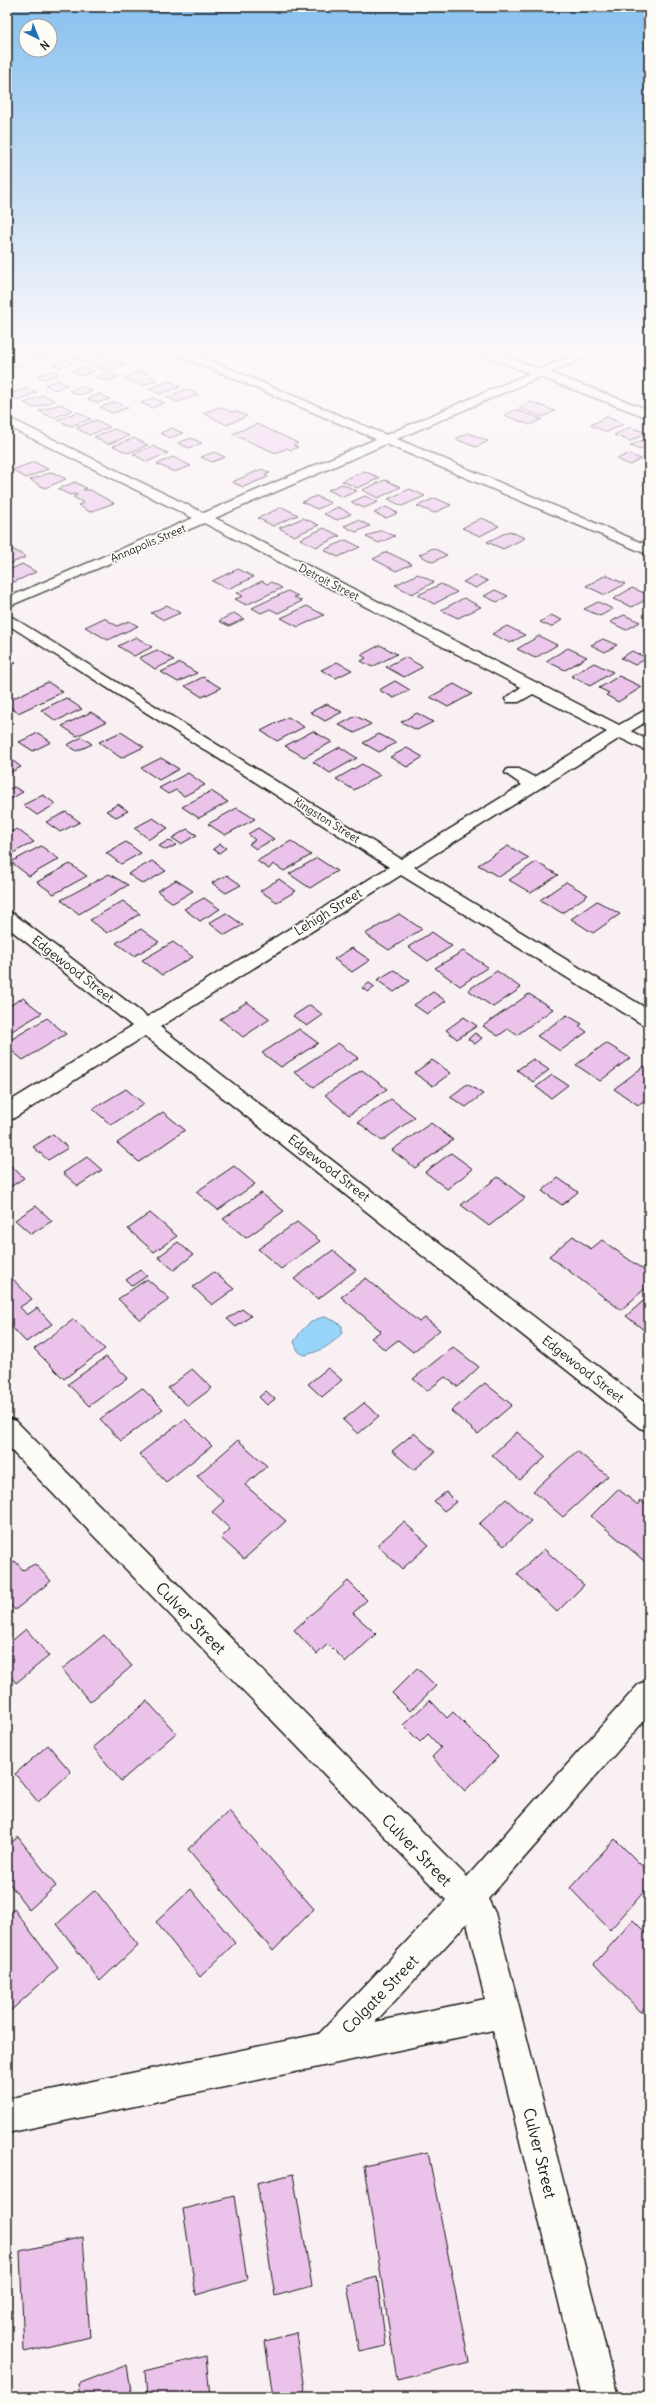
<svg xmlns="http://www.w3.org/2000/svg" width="656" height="2404" viewBox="0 0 656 2404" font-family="Delius,sans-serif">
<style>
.water{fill:#99d5fa;stroke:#678ba1}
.building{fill:#eac2ea;stroke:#1c1c1c}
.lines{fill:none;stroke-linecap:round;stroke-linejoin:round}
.minor-casing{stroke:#1c1c1c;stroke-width:3}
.minor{fill:#fdfcf7;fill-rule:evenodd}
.labels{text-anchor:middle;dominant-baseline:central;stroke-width:3.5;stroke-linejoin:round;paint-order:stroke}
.far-street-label{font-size:11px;fill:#1c1c1c;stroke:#fdfcf7}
.street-label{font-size:13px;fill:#1c1c1c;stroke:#fdfcf7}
.near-street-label{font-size:16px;fill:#1c1c1c;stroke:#fdfcf7}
</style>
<rect width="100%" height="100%" fill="#f9f0f4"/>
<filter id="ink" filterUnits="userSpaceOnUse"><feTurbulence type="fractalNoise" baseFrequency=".025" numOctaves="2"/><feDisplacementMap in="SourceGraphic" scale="8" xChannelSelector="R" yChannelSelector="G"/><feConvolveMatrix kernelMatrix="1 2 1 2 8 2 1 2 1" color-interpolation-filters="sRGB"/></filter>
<g filter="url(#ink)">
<path class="water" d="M325,1317L335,1321L342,1326V1333C333,1344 318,1353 304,1355L298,1351L294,1342C302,1329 310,1319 325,1317Z"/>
<g class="building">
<polygon points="43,349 53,353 39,358 30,354"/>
<polygon points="263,349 286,349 266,357 255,352"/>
<polygon points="385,349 408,349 397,353"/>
<polygon points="419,349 424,349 435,353 419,360 405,354"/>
<polygon points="520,349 543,349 532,353"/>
<polygon points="97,350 109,356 87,364 75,358"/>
<polygon points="66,359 74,362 60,367 53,364"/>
<polygon points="114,359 125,364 105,371 94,366"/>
<polygon points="12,361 22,365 7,369 7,362"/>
<polygon points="85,367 94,371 82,376 72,371"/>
<polygon points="51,371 58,374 44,379 37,376"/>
<polygon points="142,371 157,380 141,386 123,378"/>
<polygon points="109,372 119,377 106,381 96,377"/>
<polygon points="58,380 67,385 55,390 45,385"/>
<polygon points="169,381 180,387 160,394 148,389"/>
<polygon points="82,386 92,391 79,395 69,391"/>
<polygon points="27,388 37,392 17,400 7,395"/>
<polygon points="187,389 198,395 178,402 166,397"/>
<polygon points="100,394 110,399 98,403 88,399"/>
<polygon points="44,395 55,401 34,408 24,403"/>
<polygon points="154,398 164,403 152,408 141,403"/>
<polygon points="116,402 128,408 112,413 100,407"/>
<polygon points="531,402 555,411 543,417 519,408"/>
<polygon points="60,404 73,410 53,418 39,411"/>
<polygon points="220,407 231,412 235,411 247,416 227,425 203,413"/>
<polygon points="516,410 542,419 530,425 504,415"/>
<polygon points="78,412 91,419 71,426 57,420"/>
<polygon points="607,417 624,424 607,432 590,425"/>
<polygon points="96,420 110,427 89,435 76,428"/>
<polygon points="257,424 298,443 293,445 298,447 291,450 287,448 276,453 232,434"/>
<polygon points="630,427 647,433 630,441 614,435"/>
<polygon points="172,428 183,433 170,438 160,433"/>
<polygon points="114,429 129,436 108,444 94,437"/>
<polygon points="468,433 488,441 476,447 455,439"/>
<polygon points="649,437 649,448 646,447 640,450 630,446"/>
<polygon points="134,438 148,445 128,453 113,446"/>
<polygon points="191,438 202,443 189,448 178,443"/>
<polygon points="153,446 168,453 147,462 133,454"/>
<polygon points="214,452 225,457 212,462 201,457"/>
<polygon points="628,454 641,459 630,465 617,459"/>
<polygon points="173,457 191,466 174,472 157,464"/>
<polygon points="34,462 48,469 26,478 12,470"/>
<polygon points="262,469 270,473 265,475 268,477 243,487 232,482"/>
<polygon points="364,471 380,478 357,488 342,481"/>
<polygon points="52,472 66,479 45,488 30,480"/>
<polygon points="385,480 401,487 378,498 362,490"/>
<polygon points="75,482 86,488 83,490 90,490 114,503 90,512 78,505 84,503 73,497 77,495 73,494 70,495 58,489"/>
<polygon points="342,484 357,491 343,497 328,490"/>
<polygon points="410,489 425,496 402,506 388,499"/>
<polygon points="316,496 331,503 317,509 302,502"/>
<polygon points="365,496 378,502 364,508 351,502"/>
<polygon points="435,498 451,505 434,513 417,506"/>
<polygon points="282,507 298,515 273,526 258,518"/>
<polygon points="338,507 351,514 337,520 324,514"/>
<polygon points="386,507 398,513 386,518 374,513"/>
<polygon points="303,518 319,525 294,536 279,528"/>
<polygon points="482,518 499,526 480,536 462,528"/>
<polygon points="358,520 370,526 356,532 344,526"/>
<polygon points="324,528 340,536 316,547 300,539"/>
<polygon points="381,530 395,536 379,543 366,537"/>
<polygon points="509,531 525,538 503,549 487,542"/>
<polygon points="346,540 360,547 338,557 324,550"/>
<polygon points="433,548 447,555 433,562 419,555"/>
<polygon points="12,549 26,557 7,565 7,551"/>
<polygon points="387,552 412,564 396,571 373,559"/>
<polygon points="22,564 36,572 12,583 7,580 7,571"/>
<polygon points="238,569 254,577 228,589 212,581"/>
<polygon points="418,574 434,582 412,594 395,585"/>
<polygon points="475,575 488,581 476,588 463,582"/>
<polygon points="606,575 625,584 605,595 586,586"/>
<polygon points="262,581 267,584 271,582 282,588 246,605 235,599 243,596 237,593"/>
<polygon points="441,584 457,592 434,604 418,595"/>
<polygon points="632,588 649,595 649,598 632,607 613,599"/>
<polygon points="495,590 508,596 497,602 484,596"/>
<polygon points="288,591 298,596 294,597 302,601 278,613 270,609 261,613 252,608"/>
<polygon points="464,598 481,607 458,618 441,610"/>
<polygon points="598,602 613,609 600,616 584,609"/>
<polygon points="167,605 180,613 164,620 151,613"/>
<polygon points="307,606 324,615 298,627 281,618"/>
<polygon points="234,613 244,619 229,626 219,621"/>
<polygon points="551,615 562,620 551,627 540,622"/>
<polygon points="624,615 640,622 626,630 610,622"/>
<polygon points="104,618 117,626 129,621 138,626 108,640 85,627"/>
<polygon points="507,626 525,635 510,643 492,634"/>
<polygon points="539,636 557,645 535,658 517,649"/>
<polygon points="136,637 152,647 134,656 118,646"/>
<polygon points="603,639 617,645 605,652 591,645"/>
<polygon points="380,645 397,654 372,667 361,661 366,658 361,655"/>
<polygon points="568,648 587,657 565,670 546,661"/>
<polygon points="157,650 174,660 155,669 139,658"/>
<polygon points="632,651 647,658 635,665 621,658"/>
<polygon points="7,657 16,663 7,667"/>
<polygon points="405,657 423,667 404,677 386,667"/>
<polygon points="337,662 352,670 336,678 321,670"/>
<polygon points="180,663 197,673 178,682 161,672"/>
<polygon points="594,663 613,672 590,686 571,676"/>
<polygon points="619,676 642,687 618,702 606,695 609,693 599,688"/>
<polygon points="203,677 221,688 202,697 185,686"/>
<polygon points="395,681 410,690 394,698 379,690"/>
<polygon points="48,682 63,692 18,713 7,705 7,701"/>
<polygon points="454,684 472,694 448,707 430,697"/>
<polygon points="66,698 82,709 56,721 41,710"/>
<polygon points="327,704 342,712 325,721 310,712"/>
<polygon points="91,712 106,722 77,736 62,726"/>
<polygon points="417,713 433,722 417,730 401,722"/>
<polygon points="356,716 371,724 355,733 339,725"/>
<polygon points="288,717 304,727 277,741 261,731"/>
<polygon points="313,731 332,742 304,757 285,746"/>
<polygon points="121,732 144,747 121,758 99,742"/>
<polygon points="38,733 51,742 33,751 19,742"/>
<polygon points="379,734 396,743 379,752 363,743"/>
<polygon points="82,737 92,744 77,751 67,745"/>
<polygon points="340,747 357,758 330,773 313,762"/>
<polygon points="407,748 423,757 407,767 390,757"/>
<polygon points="8,757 21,767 7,774"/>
<polygon points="161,758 179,769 159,780 141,768"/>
<polygon points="362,764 380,775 354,790 336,779"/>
<polygon points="188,773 205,785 184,796 176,790 168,794 159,788"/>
<polygon points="14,787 23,792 7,801 7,790"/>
<polygon points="211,791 228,802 199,818 182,807"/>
<polygon points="43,795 56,804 37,815 23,805"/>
<polygon points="118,804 128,811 116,817 106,811"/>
<polygon points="237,808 255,819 225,835 208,824"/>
<polygon points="66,812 80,822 60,832 46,822"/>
<polygon points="153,818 168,828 149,839 134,828"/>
<polygon points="258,828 274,839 256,849 249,844 255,840 248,834"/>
<polygon points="17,829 34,842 7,856 7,834"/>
<polygon points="187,829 197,835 181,844 172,838"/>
<polygon points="169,840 176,845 166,850 159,846"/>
<polygon points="291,841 311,855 284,871 273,864 269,869 257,861"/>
<polygon points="126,842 141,853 121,864 106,853"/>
<polygon points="220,844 226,848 219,853 213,849"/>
<polygon points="41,846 59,859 29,876 11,862"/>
<polygon points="508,846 529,858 499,877 478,865"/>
<polygon points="317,858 337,871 310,888 289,874"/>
<polygon points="152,861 166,871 143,884 128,874"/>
<polygon points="536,862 558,875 531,893 509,880"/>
<polygon points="70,864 87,876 54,894 37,882"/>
<polygon points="109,874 128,885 79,914 61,900"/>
<polygon points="227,875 241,885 226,893 212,883"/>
<polygon points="279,879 296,891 277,902 260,891"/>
<polygon points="176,880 193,891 173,903 157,891"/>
<polygon points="566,882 588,895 562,913 540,900"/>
<polygon points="204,898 220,909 200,921 184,909"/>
<polygon points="123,901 140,914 107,933 90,920"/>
<polygon points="597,901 620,914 593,933 571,919"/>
<polygon points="226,913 243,925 225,935 209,923"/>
<polygon points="399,914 422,929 389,950 365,934"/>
<polygon points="141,929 159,942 134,956 116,943"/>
<polygon points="432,932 452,946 428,961 408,947"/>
<polygon points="173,942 193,957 162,975 142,960"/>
<polygon points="352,948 370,960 352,972 334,959"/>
<polygon points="463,951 488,967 460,986 435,968"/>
<polygon points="394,970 410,981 394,992 377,980"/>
<polygon points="497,971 521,988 493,1007 468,990"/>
<polygon points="369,983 375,987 368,992 362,988"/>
<polygon points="433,992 446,1001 427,1014 414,1005"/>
<polygon points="529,994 553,1009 517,1035 508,1029 498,1036 483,1026"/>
<polygon points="23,998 42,1013 7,1034 7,1007"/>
<polygon points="247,1002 270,1019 243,1037 220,1019"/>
<polygon points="310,1005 323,1015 307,1026 293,1016"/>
<polygon points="567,1015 582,1024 579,1026 587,1032 560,1051 537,1036"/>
<polygon points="464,1017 477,1026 457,1039 446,1030"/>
<polygon points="47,1018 66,1034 23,1060 7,1047 7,1042"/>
<polygon points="299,1029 318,1043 281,1067 262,1053"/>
<polygon points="475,1033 482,1038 475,1044 468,1039"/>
<polygon points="338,1043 358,1058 314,1087 294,1072"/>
<polygon points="606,1043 630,1058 600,1081 576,1065"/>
<polygon points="533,1059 549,1070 533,1082 517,1070"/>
<polygon points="432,1060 451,1073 433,1086 414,1073"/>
<polygon points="644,1066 649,1069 649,1097 638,1105 614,1089"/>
<polygon points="362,1070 387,1089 349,1115 325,1095"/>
<polygon points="552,1075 568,1085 551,1098 536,1087"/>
<polygon points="467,1084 483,1094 466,1107 450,1097"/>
<polygon points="126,1089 144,1104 111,1125 93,1109"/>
<polygon points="391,1099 415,1117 382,1141 358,1122"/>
<polygon points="163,1112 185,1130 139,1162 117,1143"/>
<polygon points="431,1123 453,1140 415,1168 392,1150"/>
<polygon points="53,1134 68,1148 48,1160 33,1147"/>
<polygon points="451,1153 473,1169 447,1189 425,1172"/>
<polygon points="87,1157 102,1170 78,1186 63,1173"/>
<polygon points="8,1163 24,1178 7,1189 7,1164"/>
<polygon points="234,1166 255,1184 218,1210 196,1192"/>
<polygon points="498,1177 525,1198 489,1226 461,1205"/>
<polygon points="558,1178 578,1192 562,1205 542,1191"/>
<polygon points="261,1193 284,1211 246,1238 223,1219"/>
<polygon points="36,1206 52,1221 31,1234 15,1220"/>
<polygon points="150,1213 177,1236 154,1252 128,1229"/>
<polygon points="297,1222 320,1241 281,1269 258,1249"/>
<polygon points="573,1236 591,1249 602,1240 649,1274 649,1285 621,1310 549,1256"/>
<polygon points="178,1242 193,1255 174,1270 158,1257"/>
<polygon points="333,1250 356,1270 318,1299 294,1279"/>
<polygon points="140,1270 147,1276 132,1286 126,1280"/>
<polygon points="214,1272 234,1289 212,1305 193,1287"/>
<polygon points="9,1275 32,1299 20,1307 27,1315 37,1308 52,1324 26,1342 7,1322 7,1276"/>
<polygon points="366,1278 419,1322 425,1318 440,1330 413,1352 398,1340 385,1350 371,1338 381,1331 341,1297"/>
<polygon points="147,1279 170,1299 140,1320 118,1299"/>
<polygon points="649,1296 649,1334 626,1316"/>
<polygon points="242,1309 251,1316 236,1327 227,1319"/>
<polygon points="74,1319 105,1349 64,1379 34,1349"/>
<polygon points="453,1347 479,1367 458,1387 445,1377 427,1391 413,1379"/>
<polygon points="106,1357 128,1378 89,1406 68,1384"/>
<polygon points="328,1368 342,1380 322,1397 308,1384"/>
<polygon points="192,1369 212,1388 188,1406 168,1388"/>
<polygon points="485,1383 512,1405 478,1434 451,1411"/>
<polygon points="142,1388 163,1409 121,1441 100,1419"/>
<polygon points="266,1391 275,1399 267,1405 259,1397"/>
<polygon points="364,1403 379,1416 358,1434 343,1420"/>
<polygon points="185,1419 212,1446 166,1482 139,1454"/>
<polygon points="517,1432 546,1457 520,1480 492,1455"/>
<polygon points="414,1433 435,1452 414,1470 392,1451"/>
<polygon points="238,1440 267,1466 245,1485 286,1521 244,1559 221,1538 230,1529 212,1512 224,1501 197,1476"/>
<polygon points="577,1451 608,1476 563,1517 533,1491"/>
<polygon points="618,1489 638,1505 640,1500 649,1507 649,1565 591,1516"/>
<polygon points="446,1492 456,1502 444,1511 434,1501"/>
<polygon points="506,1499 531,1521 504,1546 479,1524"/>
<polygon points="404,1522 429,1545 402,1569 377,1545"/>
<polygon points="544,1549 584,1585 557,1612 517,1574"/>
<polygon points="15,1561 23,1570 35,1564 51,1581 15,1610 7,1601 7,1567"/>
<polygon points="348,1581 367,1600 353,1613 376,1634 346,1662 328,1644 317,1654 294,1630"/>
<polygon points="26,1629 49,1656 16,1683 7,1672 7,1645"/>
<polygon points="104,1635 132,1666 90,1702 62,1669"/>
<polygon points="417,1668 436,1686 410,1711 392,1693"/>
<polygon points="430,1700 447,1718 453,1712 498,1757 465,1791 432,1757 441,1748 428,1734 420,1742 403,1725"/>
<polygon points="147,1701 176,1733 121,1781 93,1747"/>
<polygon points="48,1745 71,1772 38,1802 15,1774"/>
<polygon points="229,1811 314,1909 273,1951 188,1849"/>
<polygon points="18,1837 56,1886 29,1910 7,1880 7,1846"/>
<polygon points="615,1839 649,1873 649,1886 610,1930 570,1888"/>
<polygon points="191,1889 235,1943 200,1977 156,1922"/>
<polygon points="95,1890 138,1945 100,1981 57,1924"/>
<polygon points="14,1909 58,1968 7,2014 7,1915"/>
<polygon points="633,1920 649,1936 649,2003 641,2012 594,1964"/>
<polygon points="428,2152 469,2362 397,2380 364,2166"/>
<polygon points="293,2174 312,2286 275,2296 257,2183"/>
<polygon points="234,2196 247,2280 196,2295 183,2209"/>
<polygon points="83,2237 90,2337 24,2352 20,2251"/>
<polygon points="377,2277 386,2346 359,2352 347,2285"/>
<polygon points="296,2333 305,2397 273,2397 265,2341"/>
<polygon points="206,2356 210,2397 147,2397 145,2371"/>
<polygon points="127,2365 132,2397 80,2397 78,2384"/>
</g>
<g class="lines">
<g class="minor-casing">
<g id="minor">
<polygon points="168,349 182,349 386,435 530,373 471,351 470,349 484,349 540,369 587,349 601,349 600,351 550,373 649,410 649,418 540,377 397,439 649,546 649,555 386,444 215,518 619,725 649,708 649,720 631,731 649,741 649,752 620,738 414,867 649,1010 649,1026 642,1024 401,875 160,1027 649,1406 649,1431 640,1428 145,1036 14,1118 7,1121 7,1103 132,1026 7,927 7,912 14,914 147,1017 389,867 7,624 7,614 401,859 522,785 505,773 507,769 519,769 534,777 607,732 533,694 519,702 507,702 505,699 521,687 204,523 7,607 7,598 193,518 7,426 7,417 204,513 376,439 169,351"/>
<path d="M7,1418L16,1421L467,1877L639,1684L649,1680V1715L488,1899L495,1913L618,2397H582L493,2030L7,2133V2099L319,2034L446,1900L7,1446ZM467,1923L485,1999L375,2022Z"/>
</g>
</g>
<use href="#minor" class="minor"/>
</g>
</g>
<linearGradient id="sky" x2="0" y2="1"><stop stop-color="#88c1ef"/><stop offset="0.51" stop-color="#fcf8fa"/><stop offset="1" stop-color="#fcf8fa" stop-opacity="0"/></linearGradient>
<rect width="656" height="685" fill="url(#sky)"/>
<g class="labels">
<g class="far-street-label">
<text transform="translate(148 543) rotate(-23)">Annapolis Street</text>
<text transform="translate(329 582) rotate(27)">Detroit Street</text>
<text transform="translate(327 820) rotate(32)">Kingston Street</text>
</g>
<g class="street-label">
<text transform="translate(328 912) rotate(-32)">Lehigh Street</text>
<text transform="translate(73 969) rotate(38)">Edgewood Street</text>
<text transform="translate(329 1168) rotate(38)">Edgewood Street</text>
<text transform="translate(583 1369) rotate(38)">Edgewood Street</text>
</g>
<g class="near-street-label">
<text transform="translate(191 1618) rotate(46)">Culver Street</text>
<text transform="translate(417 1850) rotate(46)">Culver Street</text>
<text transform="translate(380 1994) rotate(-46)">Colgate Street</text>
<text transform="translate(540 2153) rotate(76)">Culver Street</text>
</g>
</g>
<rect width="656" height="2404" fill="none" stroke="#fdfcf7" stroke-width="24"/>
<rect x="12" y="12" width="632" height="2380" fill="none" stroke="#1c1c1c" stroke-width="1.5" filter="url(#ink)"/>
<g transform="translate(38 38) rotate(137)"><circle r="19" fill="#fdfcf7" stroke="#a3a29f"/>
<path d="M0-3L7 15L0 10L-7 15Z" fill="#1f6fb2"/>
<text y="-6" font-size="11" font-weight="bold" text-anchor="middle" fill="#1c1c1c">N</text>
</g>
</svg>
